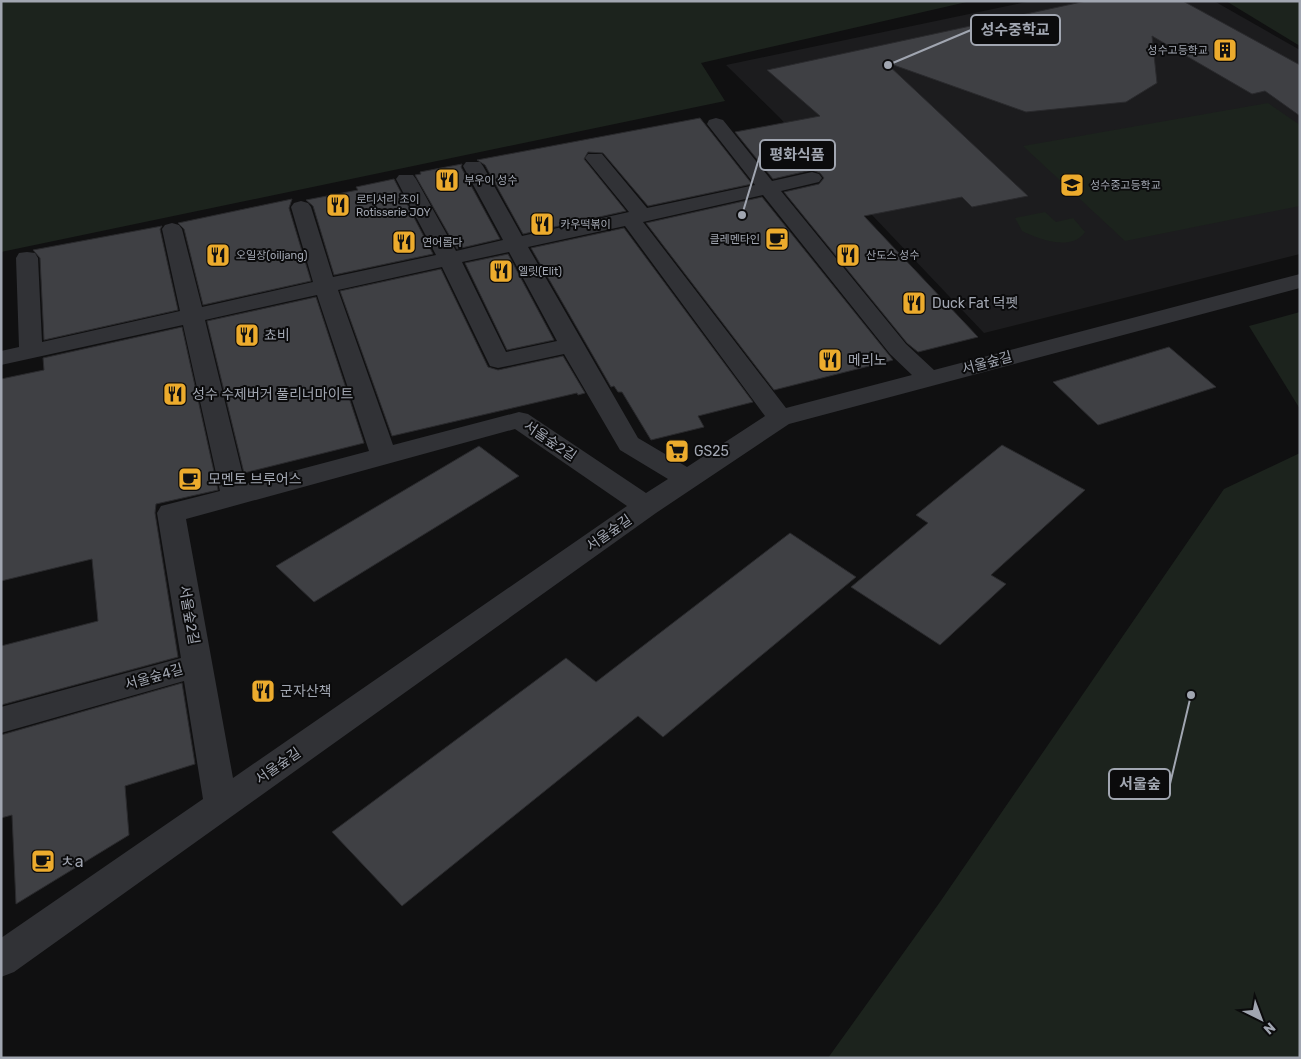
<svg xmlns="http://www.w3.org/2000/svg" width="1301" height="1059" viewBox="0 0 1301 1059" font-family="Rubik,'Noto Sans KR',sans-serif">
<style>
.built{fill:#1c1c1e}
.green{fill:#1c231d}
.building{fill:#3f4044;stroke:#2a2a2d}
.lines{fill:none;stroke-linecap:round;stroke-linejoin:round}
.minor{fill:#313236;fill-rule:evenodd}
.labels{text-anchor:middle;dominant-baseline:central;stroke-width:4;stroke-linejoin:round;paint-order:stroke}
.far-poi-label{font-size:11px;fill:#a1a6b1;stroke:#0b0b0c;text-anchor:start}
.poi-label{font-size:14px;fill:#a1a6b1;stroke:#0b0b0c;text-anchor:start}
.street-label{font-size:14px;fill:#a1a6b1;stroke:#0b0b0c}
.near-poi-label{font-size:16px;fill:#a1a6b1;stroke:#0b0b0c;text-anchor:start}
.leader{fill:none;stroke:#a1a6b1;stroke-width:2}
.callout-dot{fill:#a1a6b1;stroke:#0b0b0c;stroke-width:2}
.callout{fill:#0b0b0c;stroke:#a1a6b1;stroke-width:2}
.callout-label{font-size:15px;text-anchor:middle;font-weight:bold;fill:#a1a6b1}
</style>
<rect width="100%" height="100%" fill="#101011"/>
<polygon class="built" points="1031,1 1214,1 1300,50 1300,254 984,333 779,117 726,65"/>
<g class="green">
<polygon points="1,1 971,1 701,63 725,101 1,252"/>
<polygon points="1226,1 1300,1 1300,46"/>
<polygon points="1268,103 1300,125 1300,206 1125,241 1023,146"/>
<path d="M1045,212L1056,222L1073,218L1085,232C1072,252 1038,239 1022,231L1015,218Z"/>
<polygon points="1300,312 1300,409 1249,326"/>
<polygon points="1300,453 1300,1058 828,1058 940,902 1224,489"/>
</g>
<g class="building">
<polygon points="1086,1 1183,1 1300,65 1300,116 1265,91 1252,94 1152,36 1157,83 1126,102 1026,112 885,62 1028,196 972,207 962,197 864,216 978,337 918,352 907,343 784,192 819,184 824,178 820,173 812,170 773,179 735,132 820,116 767,70"/>
<polygon points="700,118 752,184 648,206 603,153 588,152 584,159 626,211 523,234 485,165 477,160"/>
<polygon points="462,164 461,167 500,239 457,249 415,175 421,174 420,172"/>
<polygon points="394,179 433,254 334,275 313,206 306,200 358,190 356,187"/>
<polygon points="762,197 889,355 893,360 774,390 646,223"/>
<polygon points="292,199 289,208 311,281 203,305 184,229 178,223"/>
<polygon points="162,226 160,229 178,310 44,340 40,258 33,250"/>
<polygon points="624,228 753,402 698,416 704,427 651,440 622,392 618,392 614,386 611,387 531,248"/>
<polygon points="508,254 554,340 507,350 465,263"/>
<polygon points="441,269 488,367 498,370 563,356 585,393 578,395 577,393 392,436 340,291"/>
<polygon points="316,297 364,443 244,473 207,321"/>
<polygon points="182,327 218,490 156,504 155,513 178,657 1,705 1,646 98,621 92,559 1,581 1,379 44,370 43,358"/>
<polygon points="1169,347 1216,387 1098,425 1053,382"/>
<polygon points="1002,445 1085,490 991,575 1006,584 940,645 851,587 928,523 916,515"/>
<polygon points="479,446 519,476 314,602 276,566"/>
<polygon points="790,533 856,577 663,737 638,716 402,906 332,832 566,658 596,682"/>
<polygon points="182,683 195,764 125,786 129,835 16,904 12,815 1,818 1,735"/>
</g>
<g class="lines">
<path class="minor" d="M716,118L723,120L772,181L812,172L819,174L822,178L819,182L781,191L906,344L934,370L1300,274V288L789,424L656,513L14,972L1,977V938L203,799L184,681L1,733V707L181,658L157,513L161,506L220,491L183,325L1,365V351L19,347L16,258L19,253L27,252L35,253L38,258L42,342L180,311L162,229L165,225L172,223L179,225L182,229L202,307L313,282L291,207L294,203L301,201L308,203L311,207L333,277L436,255L396,179L399,175H413L416,179L456,251L503,240L463,166L466,162H480L483,166L522,236L629,212L585,158L588,154H602L647,208L755,185L707,124L709,120ZM763,195L890,354L912,375L786,408L643,222ZM625,226L765,416L687,467L638,438L528,247ZM509,252L557,341L506,352L462,262ZM442,267L490,366L498,368L564,354L620,450L668,479L646,493L528,414L519,412L393,445L338,290ZM317,295L369,451L245,484L205,320ZM515,429L627,506L233,778L186,519Z"/>
</g>
<defs>
<g id="building-square" transform="scale(1.25)"><rect x="-9" y="-9" width="18" height="18" rx="4" fill="#ecab2d" stroke="#0b0b0c"/><path d="M-4-6H4V6H1V3H-1V6H-4ZM-2.5-4.3h1.7v1.8h-1.7ZM.8-4.3h1.7v1.8H.8ZM-2.5-1h1.7V.8h-1.7ZM.8-1h1.7V.8H.8Z" fill="#111"/></g>
<g id="restaurant-square" transform="scale(1.25)"><rect x="-9" y="-9" width="18" height="18" rx="4" fill="#ecab2d" stroke="#0b0b0c"/><path d="M-5-6h1v4h1v-4h1v4h1v-4h1v5L-1.5 .5V6h-2V.5L-5-1ZM5-6V6H3V1.5H1.5Q1.5-4 5-6Z" fill="#111"/></g>
<g id="school-square" transform="scale(1.25)"><rect x="-9" y="-9" width="18" height="18" rx="4" fill="#ecab2d" stroke="#0b0b0c"/><path d="M0-5L7-2L0 1L-7-2ZM-4 1L0 2.5L4 1V4Q0 6-4 4Z" fill="#111"/></g>
<g id="cafe-square" transform="scale(1.25)"><rect x="-9" y="-9" width="18" height="18" rx="4" fill="#ecab2d" stroke="#0b0b0c"/><path d="M-5.5-4.5H6V0H3Q3 3.5 0 3.5H-2.5Q-5.5 3.5-5.5 0ZM3-3.2v2h1.7v-2ZM-6 4.5H4V6H-6Z" fill="#111"/></g>
<g id="supermarket-square" transform="scale(1.25)"><rect x="-9" y="-9" width="18" height="18" rx="4" fill="#ecab2d" stroke="#0b0b0c"/><path d="M-6-5.5h2.5l.6 2H6L4.5 2H-2.5L-4.4-4H-6ZM-1.5 3.2a1.3 1.3 0 1 0 .1 0ZM3 3.2a1.3 1.3 0 1 0 .1 0Z" fill="#111"/></g>
</defs>
<g fill-rule="evenodd">
<use href="#building-square" x="1225" y="50"/>
<use href="#restaurant-square" x="447" y="180"/>
<use href="#school-square" x="1072" y="185"/>
<use href="#restaurant-square" x="338" y="205"/>
<use href="#restaurant-square" x="542" y="224"/>
<use href="#cafe-square" x="777" y="239"/>
<use href="#restaurant-square" x="404" y="242"/>
<use href="#restaurant-square" x="218" y="255"/>
<use href="#restaurant-square" x="848" y="255"/>
<use href="#restaurant-square" x="501" y="271"/>
<use href="#restaurant-square" x="914" y="303"/>
<use href="#restaurant-square" x="247" y="335"/>
<use href="#restaurant-square" x="830" y="360"/>
<use href="#restaurant-square" x="175" y="394"/>
<use href="#supermarket-square" x="677" y="451"/>
<use href="#cafe-square" x="190" y="479"/>
<use href="#restaurant-square" x="263" y="691"/>
<use href="#cafe-square" x="43" y="861"/>
</g>
<g class="labels">
<g class="far-poi-label">
<text x="1208" y="50" text-anchor="end">성수고등학교</text>
<text x="464" y="180">부우이 성수</text>
<text x="1090" y="185">성수중고등학교</text>
<text x="356" y="199">로티서리 조이<tspan x="356" dy="13">Rotisserie JOY</tspan></text>
<text x="560" y="224">카우떡볶이</text>
<text x="760" y="239" text-anchor="end">클레멘타인</text>
<text x="422" y="242">연어롭다</text>
<text x="236" y="255">오일장(oiljang)</text>
<text x="866" y="255">산도스 성수</text>
<text x="518" y="271">엘릿(Elit)</text>
</g>
<g class="poi-label">
<text x="932" y="303">Duck Fat 덕펫</text>
<text x="264" y="335">쵸비</text>
<text x="848" y="360">메리노</text>
<text x="192" y="394">성수 수제버거 풀리너마이트</text>
<text x="694" y="451">GS25</text>
<text x="208" y="479">모멘토 브루어스</text>
<text x="280" y="691">군자산책</text>
</g>
<g class="street-label">
<text transform="translate(987 363) rotate(-15)">서울숲길</text>
<text transform="translate(550 441) rotate(34)">서울숲2길</text>
<text transform="translate(609 533) rotate(-35)">서울숲길</text>
<text transform="translate(189 615) rotate(80)">서울숲2길</text>
<text transform="translate(154 677) rotate(-16)">서울숲4길</text>
<text transform="translate(278 766) rotate(-35)">서울숲길</text>
</g>
<g class="near-poi-label">
<text x="60" y="861">ㅊa</text>
</g>
</g>
<path class="leader" d="M888 65L971 30M742 215L760 155M1191 695L1170 784"/>
<g class="callout-dot">
<circle cx="888" cy="65" r="5"/>
<circle cx="742" cy="215" r="5"/>
<circle cx="1191" cy="695" r="5"/>
</g>
<g class="callout">
<rect x="971" y="15" width="89" height="30" rx="5"/>
<rect x="760" y="140" width="75" height="30" rx="5"/>
<rect x="1109" y="769" width="61" height="30" rx="5"/>
</g>
<g class="callout-label">
<text x="1015" y="35">성수중학교</text>
<text x="797" y="160">평화식품</text>
<text x="1140" y="789">서울숲</text>
</g>
<rect width="1301" height="1059" fill="none" stroke="#a1a6b1" stroke-width="5"/>
<g transform="translate(1261 1019) rotate(138)" stroke="#0b0b0c" stroke-width="4" paint-order="stroke">
<path d="M0-4L9 19L0 12L-9 19Z" fill="#a1a6b1"/>
<text y="-8" font-size="14" font-weight="bold" text-anchor="middle" fill="#a1a6b1">N</text>
</g>
</svg>
